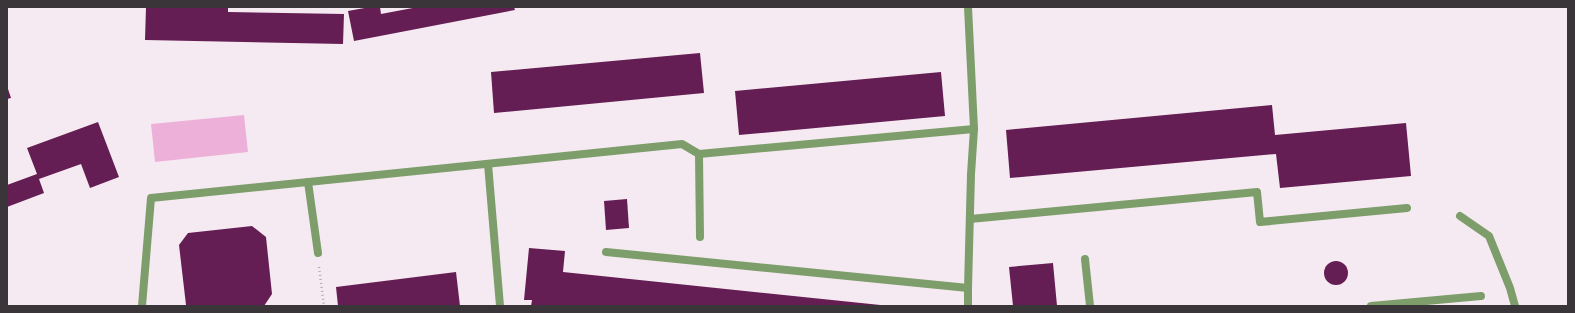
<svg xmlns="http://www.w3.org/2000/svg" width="1575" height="313" viewBox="0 0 1575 313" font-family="'PT Sans Narrow',sans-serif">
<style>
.green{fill:#edb1d9}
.building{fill:#641e53}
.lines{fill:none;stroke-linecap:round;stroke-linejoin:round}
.path{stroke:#b3a9b0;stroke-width:2.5;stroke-dasharray:1 3;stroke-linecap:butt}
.lane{stroke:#7d9d6b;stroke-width:8}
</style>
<rect width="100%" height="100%" fill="#f6eaf2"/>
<polygon class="green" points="244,115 248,152 155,162 151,124"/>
<g class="building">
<polygon points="146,7 228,7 228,12 344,14 343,44 145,40"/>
<polygon points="370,7 380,7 381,14 418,7 514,7 515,10 354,41 348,11"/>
<polygon points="700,53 704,93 494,113 491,72"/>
<polygon points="941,72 945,116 739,135 735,91"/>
<polygon points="7,86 11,98 7,99"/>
<polygon points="1272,105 1275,135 1406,123 1411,176 1280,188 1276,154 1010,178 1006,130"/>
<polygon points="98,122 119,177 90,188 81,164 39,179 44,193 7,207 7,185 37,174 27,148"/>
<polygon points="627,199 629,228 606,230 604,201"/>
<polygon points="252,226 266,237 272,294 264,306 186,305 179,245 188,233"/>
<polygon points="529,248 565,251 563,272 890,306 531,306 532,300 524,300"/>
<circle cx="1336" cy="273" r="12"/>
<polygon points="1053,263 1057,306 1013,306 1009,267"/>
<polygon points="456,272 460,306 338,306 336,287"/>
</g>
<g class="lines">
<polyline class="path" points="319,267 324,306"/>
<g class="lane">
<polyline points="968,7 974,129 971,174 968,288 968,306"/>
<polyline points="699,154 974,129"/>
<polyline points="488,164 500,306"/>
<polyline points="308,182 318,253"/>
<polyline points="1460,216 1489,236 1510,288 1515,306"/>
<polyline points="970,219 1257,192 1260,222 1407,208"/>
<polyline points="606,252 968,288"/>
<polyline points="1085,259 1090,306"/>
<polyline points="142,306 151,198 682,144 699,154 700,237"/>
<polyline points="1371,306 1481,296"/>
</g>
</g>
<rect width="1575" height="313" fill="none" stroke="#3a3538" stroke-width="16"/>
</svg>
